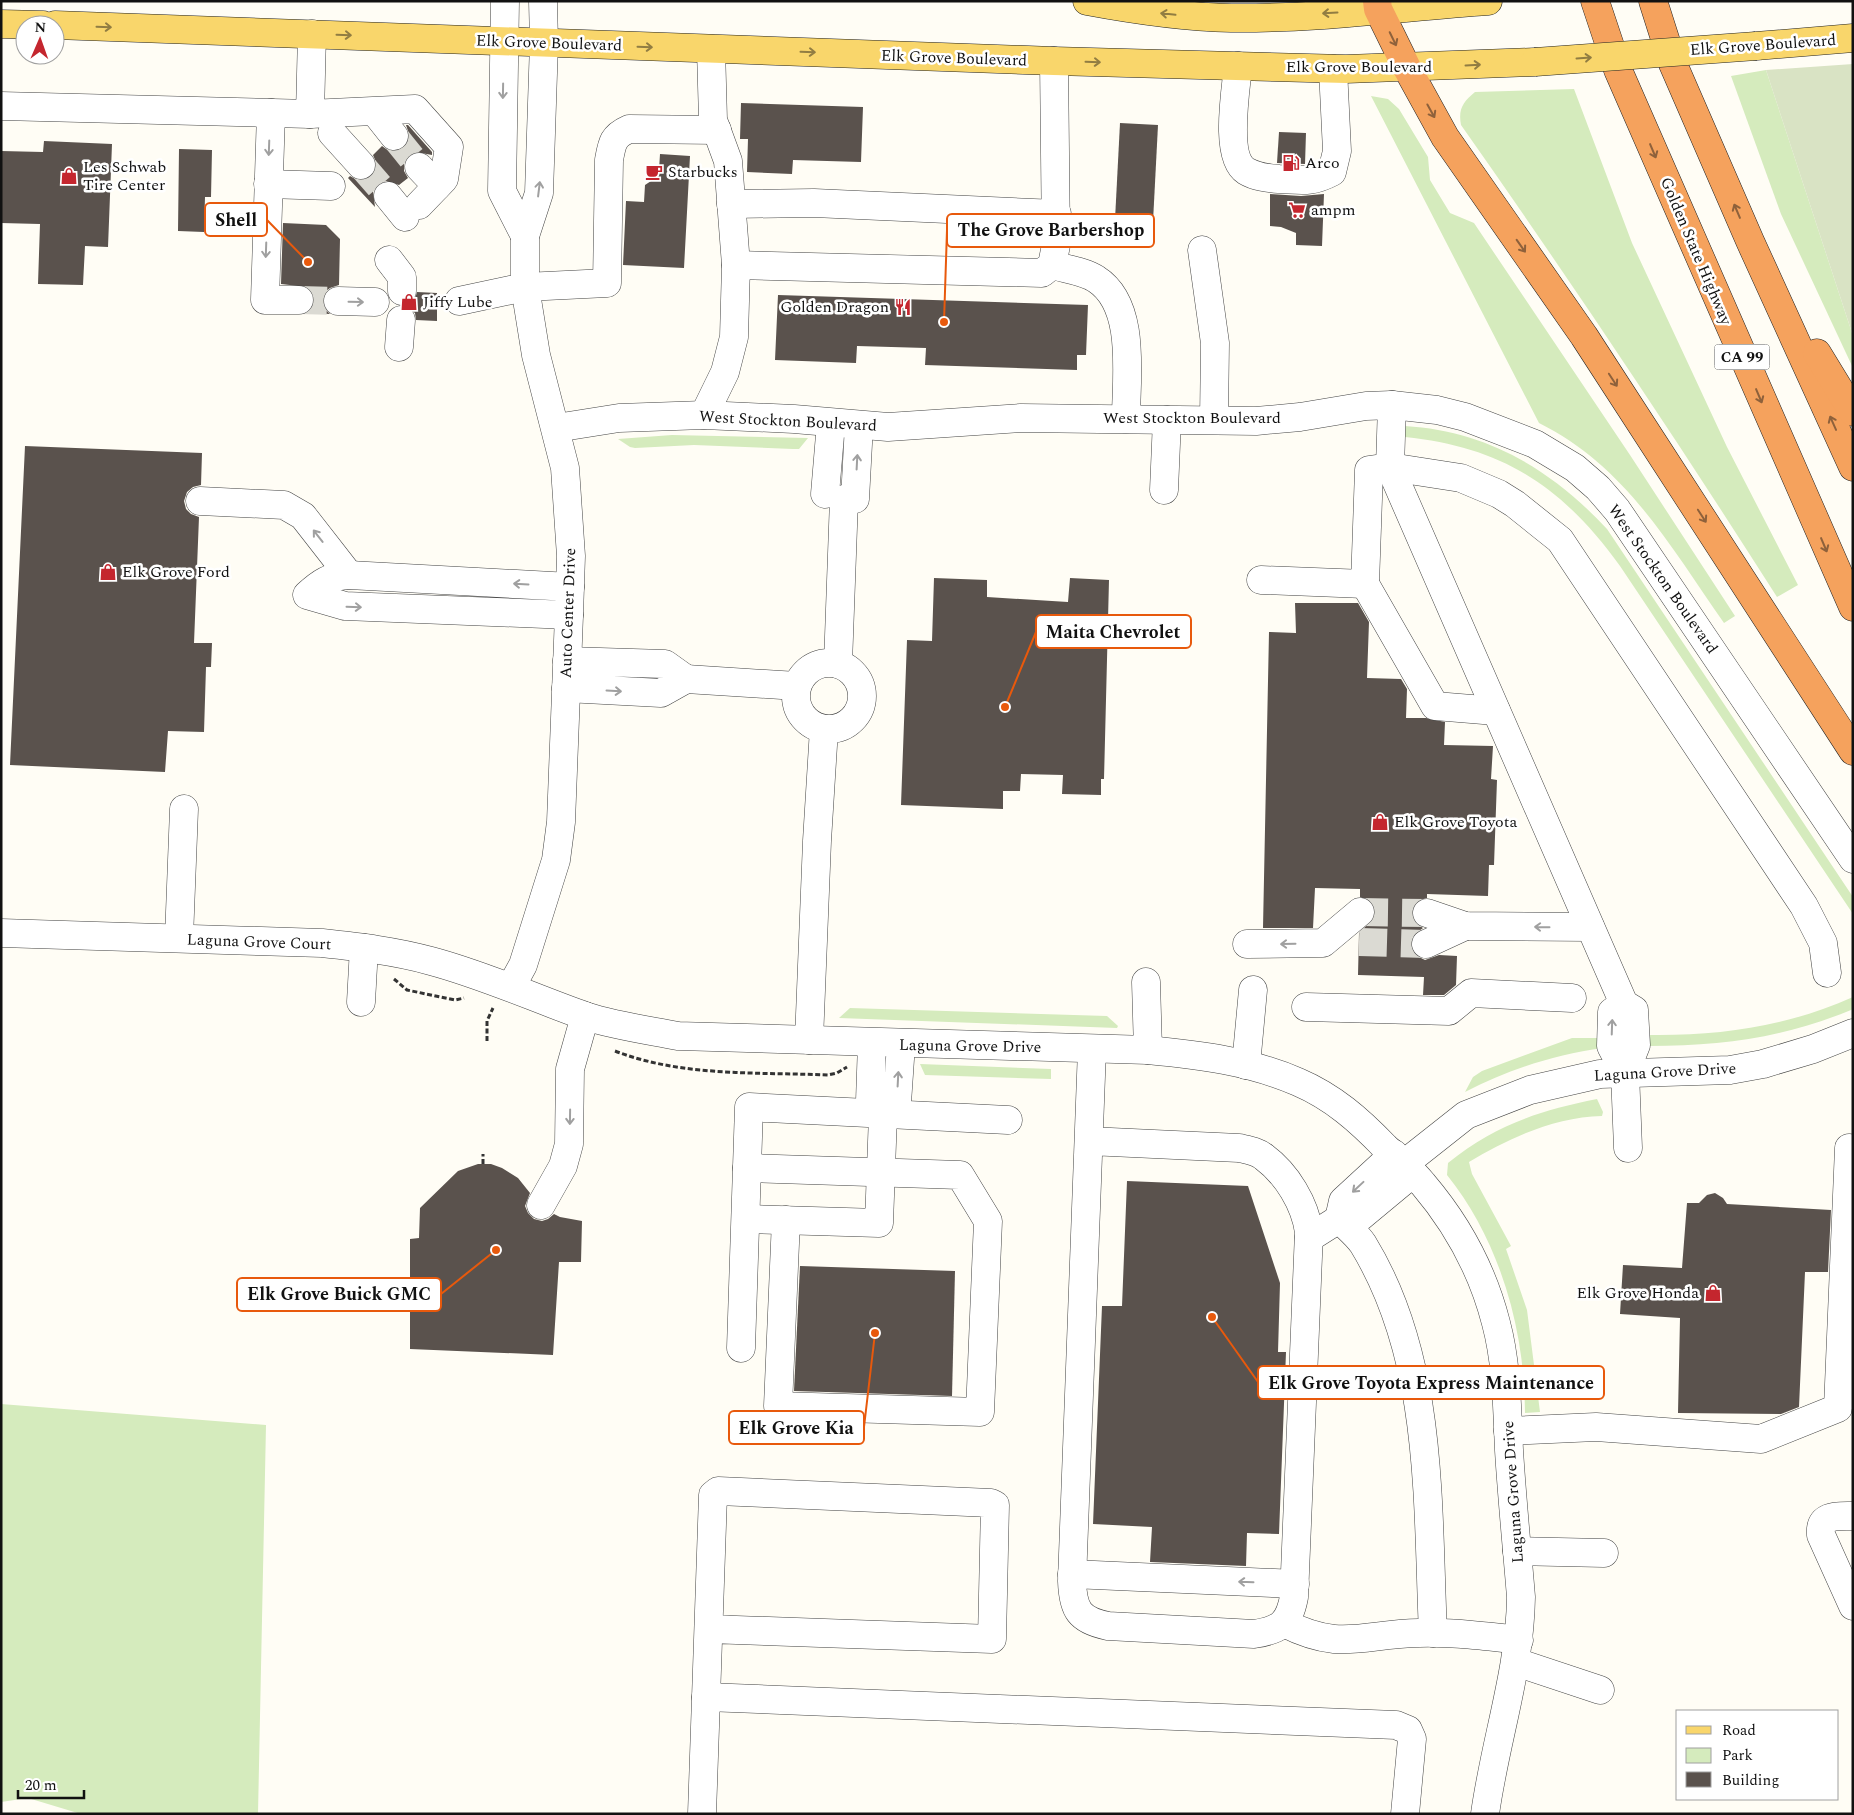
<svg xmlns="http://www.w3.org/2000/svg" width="1854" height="1815" viewBox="0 0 1854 1815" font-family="Spectral,serif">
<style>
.green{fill:#d5ebbd}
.cemetery{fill:#d9e3c4}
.building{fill:#5a524d}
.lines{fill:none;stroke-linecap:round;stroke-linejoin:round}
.minor-tunnel{stroke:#dbdad3;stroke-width:28;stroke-dasharray:28 14;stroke-linecap:butt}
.minor-casing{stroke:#444;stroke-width:29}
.major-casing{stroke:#222;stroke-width:29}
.highway-casing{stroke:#222;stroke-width:29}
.path{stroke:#333;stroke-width:3;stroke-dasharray:5 2.5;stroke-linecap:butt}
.minor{stroke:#fff;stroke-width:28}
.major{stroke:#f9d66b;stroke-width:28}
.highway{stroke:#f5a25d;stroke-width:28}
.major-bridge-casing{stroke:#222;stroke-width:29;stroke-linecap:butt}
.major-bridge{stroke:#f9d66b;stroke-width:28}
.oneway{stroke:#917d42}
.oneway2{stroke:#8e613b}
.oneway3{stroke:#a0a0a0}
.labels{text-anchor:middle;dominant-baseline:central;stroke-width:5;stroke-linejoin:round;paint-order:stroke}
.shield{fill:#fff;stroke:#585858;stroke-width:1}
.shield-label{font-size:15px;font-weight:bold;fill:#111}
.street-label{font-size:16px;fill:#111;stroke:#fff}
.poi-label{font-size:16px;fill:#111;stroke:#fff;text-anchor:start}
.leader{fill:none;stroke:#e8590c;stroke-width:2}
.callout-dot{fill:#e8590c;stroke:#fff;stroke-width:2}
.callout{fill:#fff;stroke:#e8590c;stroke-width:2}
.callout-label{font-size:18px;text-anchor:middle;font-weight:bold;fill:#111}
</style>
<rect width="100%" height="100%" fill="#fffdf5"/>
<g class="green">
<polygon points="1766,70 1853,336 1853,368 1781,214 1731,76"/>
<path d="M1574,89L1632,243L1727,447L1798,585L1777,597C1675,437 1570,280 1461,125C1458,109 1463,102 1475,92Z"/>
<path d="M1371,96L1388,99L1399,109L1428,157L1430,180L1450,213L1474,223L1630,455L1735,616L1724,623C1670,546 1626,466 1539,423Z"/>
<path d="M1405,426C1488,431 1552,470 1607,529L1853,897V914L1620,566C1563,487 1503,447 1405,437Z"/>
<polygon points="672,435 808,438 799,449 793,449 694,445 635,448 630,447 618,439"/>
<path d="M1853,997V1009L1851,1010C1782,1038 1723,1046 1649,1046L1648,1035C1721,1036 1785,1027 1853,997Z"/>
<polygon points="850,1008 1107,1016 1118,1026 1117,1028 839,1018"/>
<path d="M1572,1038H1603V1048C1554,1055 1509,1069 1465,1092L1473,1077L1482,1071Z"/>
<polygon points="920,1064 1051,1069 1051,1079 925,1075"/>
<path d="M1597,1099L1603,1112L1602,1116C1555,1117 1509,1138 1469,1162L1472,1174L1511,1246L1506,1249L1527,1310L1540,1412L1525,1413C1525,1330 1500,1241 1447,1175L1448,1163C1495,1125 1538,1111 1597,1099Z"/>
<polygon points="1,1404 266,1425 258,1814 81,1814 28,1798 1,1802"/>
</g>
<polygon class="cemetery" points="1853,64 1853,336 1766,70"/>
<g class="building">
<polygon points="741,103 863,107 861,162 793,160 792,174 747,172 748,139 740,139"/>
<polygon points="1120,123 1158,125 1152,241 1114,239"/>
<polygon points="406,125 408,125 432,152 432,155 416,152 409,155 404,163 404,171 408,178 399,185 386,181 378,184 373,191 375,207 348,178 350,176 357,180 364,180 372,176 376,169 376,162 373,155 382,146 389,151 396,151 404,148 409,141 409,134"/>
<polygon points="1279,132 1306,133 1305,164 1277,163"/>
<polygon points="44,141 112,144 108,247 85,246 83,285 38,284 40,224 1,223 1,151 43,152"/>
<polygon points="179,149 212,150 211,197 205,197 204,232 178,231"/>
<polygon points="660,154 690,156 684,268 623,265 626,201 644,202 645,185 654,179 659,170"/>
<polygon points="1270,194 1301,196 1324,194 1322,246 1296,245 1296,233 1281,227 1270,226"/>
<polygon points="283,223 326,225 340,239 339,285 330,288 325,292 322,300 324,308 330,314 307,313 312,308 315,300 313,293 307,287 281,284"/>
<polygon points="417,292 437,293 437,321 416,320 415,313 406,306 415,299"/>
<polygon points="778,295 1088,305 1086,355 1077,355 1077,370 925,365 926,348 857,346 856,363 775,360"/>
<polygon points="25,446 202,453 201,485 193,487 187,492 184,501 186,509 191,514 199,517 194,643 212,643 211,667 206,667 204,732 168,731 165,772 10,765"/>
<polygon points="934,578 987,580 987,597 1068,602 1070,578 1109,580 1104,779 1101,779 1101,795 1062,794 1063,775 1021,774 1020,791 1003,791 1003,809 901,805 907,640 932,641"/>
<polygon points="1295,603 1358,603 1369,622 1367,678 1401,679 1407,689 1406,718 1426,718 1445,722 1444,745 1493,746 1491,779 1497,780 1494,865 1489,865 1488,896 1427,894 1427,898 1417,901 1412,908 1412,916 1415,923 1423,928 1414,935 1411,942 1412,950 1417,956 1425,960 1439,955 1457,956 1456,985 1444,995 1423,995 1424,977 1358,975 1359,933 1374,918 1375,910 1372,902 1360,897 1360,889 1315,888 1313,928 1263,928 1269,632 1296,633"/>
<polygon points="478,1164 491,1164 502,1168 518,1178 530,1193 525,1206 528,1213 534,1219 542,1221 548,1219 554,1214 560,1217 582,1221 581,1262 559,1262 553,1355 410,1349 410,1239 419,1238 420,1208 458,1171"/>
<polygon points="1127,1181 1248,1186 1280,1283 1278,1352 1286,1352 1279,1534 1247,1533 1246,1566 1150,1562 1152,1527 1093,1524 1102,1306 1122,1306"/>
<polygon points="1715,1193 1723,1198 1727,1204 1831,1210 1828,1272 1805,1272 1799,1407 1781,1414 1678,1413 1680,1318 1620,1314 1623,1265 1682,1268 1687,1203 1699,1203 1707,1195"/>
<polygon points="800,1266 955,1271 952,1396 794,1391"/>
</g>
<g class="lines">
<g class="minor-tunnel">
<polyline points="394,136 419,167"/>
<polyline points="361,165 388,196"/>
<polyline points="299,300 338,301"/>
<polyline points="1360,912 1427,913"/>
<polyline points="1359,942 1426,944"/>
</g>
<g class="minor-casing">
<g id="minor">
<polyline points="505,1 502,191 525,236"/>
<path d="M1238,66C1236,89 1224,157 1246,171C1256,177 1267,178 1279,179C1302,180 1311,183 1332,172L1337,151L1333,69"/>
<polyline points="1,106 310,114 415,109 449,147 444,179 419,205"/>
<polyline points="375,112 394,136"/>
<polyline points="271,113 265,300 299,300"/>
<polyline points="310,114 312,34"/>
<polyline points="332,133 361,165"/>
<polyline points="419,167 437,186"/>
<polyline points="268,184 331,186"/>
<polyline points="388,196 405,217"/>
<polyline points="731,204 814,203 1057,214"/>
<polyline points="1202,250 1215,343 1214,420"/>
<polyline points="389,260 402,277 402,291"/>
<polyline points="736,265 1042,273 1052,265 1056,245 1054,61"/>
<path d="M1052,265C1065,269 1084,271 1096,279C1137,305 1126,377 1126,419"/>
<polyline points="338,301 375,302"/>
<path d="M459,301L525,287L607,283L609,160C612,143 613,136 629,129L717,130"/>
<polyline points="399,347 401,320"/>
<polyline points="1392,405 1390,467 1624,1004"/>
<polyline points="704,415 725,372 734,337 736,265 728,161 713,120 711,49"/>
<polyline points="556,428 619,418 704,415 794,419 888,427 1021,418 1256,421 1300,417 1366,406 1392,405 1437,410 1465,417 1535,444 1575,468 1598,488 1617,510 1853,859"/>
<polyline points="1164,490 1167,420"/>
<polyline points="825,494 831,423"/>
<polyline points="855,499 859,425"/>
<polyline points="200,501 284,505 303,516 349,575"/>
<polyline points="1261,580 1365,584 1369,470 1390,467 1461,478 1499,494 1515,504 1560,540 1804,906 1823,943 1827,973"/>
<polyline points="1365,584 1435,706 1496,711"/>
<path d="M569,615L345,606L307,595C320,583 330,576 349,575L570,587"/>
<circle cx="829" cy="696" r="33"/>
<polyline points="838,664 844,499"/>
<polyline points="686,679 797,686"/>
<polyline points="566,688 661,693 686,679 665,664 567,661"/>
<polyline points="1427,913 1465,926 1590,927"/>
<path d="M1,933L322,943C359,947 395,951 431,961C484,975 534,998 585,1016C616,1026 647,1030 678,1036L1148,1050C1199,1055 1250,1061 1298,1082C1333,1097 1359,1120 1385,1147C1398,1159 1412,1170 1423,1184C1457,1224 1483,1272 1496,1323C1507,1364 1507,1408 1509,1450C1512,1499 1517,1548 1521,1597C1520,1671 1495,1741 1485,1814"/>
<polyline points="179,938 184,809"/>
<polyline points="1247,944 1323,943 1360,912"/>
<polyline points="1426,944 1465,926"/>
<polyline points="1146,982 1148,1050"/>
<polyline points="511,987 523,965 556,860 561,822 569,615 571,556 565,468 536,355 525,287 525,236 539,193 544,43 543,1"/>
<polyline points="361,1002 364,948"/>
<polyline points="1306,1007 1449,1011 1471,993 1572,998"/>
<polyline points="809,1040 817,841 824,729"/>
<polyline points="872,1043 870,1101 883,1115 897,1103 901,1044"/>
<polyline points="1246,1065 1253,990"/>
<polyline points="1625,1073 1611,1046 1612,1012 1624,1004 1634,1010 1636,1045 1625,1073 1628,1148"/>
<path d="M1089,1141L1239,1148C1248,1150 1257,1151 1264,1157C1287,1174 1305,1204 1309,1232L1294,1597C1289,1624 1280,1630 1254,1634L1108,1626C1079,1620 1073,1610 1072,1581L1092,1049"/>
<polyline points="1394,1154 1343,1201 1339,1219 1360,1217 1413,1173"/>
<polyline points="1404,1164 1466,1115 1530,1090 1600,1074 1730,1070 1763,1064 1813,1049 1853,1033"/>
<polyline points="747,1168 960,1175 988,1221 980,1412 778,1406 786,1220"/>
<polyline points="541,1205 563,1166 569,1144 570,1069 585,1016"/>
<polyline points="746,1219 879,1223 883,1115"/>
<path d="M1309,1238L1339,1219C1347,1227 1357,1235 1363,1244C1434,1360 1427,1503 1433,1633"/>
<polyline points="741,1348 749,1107 1008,1120"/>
<polyline points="1508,1431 1596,1427 1761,1439 1838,1408 1849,1148"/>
<path d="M1853,1516C1837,1516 1819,1514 1821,1535L1853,1606"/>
<polyline points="1517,1551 1604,1553"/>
<polyline points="1072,1574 1295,1584"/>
<path d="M1284,1623C1341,1652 1362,1634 1419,1633C1452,1632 1486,1636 1519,1640"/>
<polyline points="1516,1662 1600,1690"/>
<polyline points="706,1697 1396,1725 1408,1730 1412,1739 1405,1814"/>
<polyline points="702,1814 713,1495 718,1491 991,1503 995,1505 992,1639 709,1629"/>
</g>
</g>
<g class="major-casing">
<g id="major">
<path d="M1087,1C1135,10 1182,17 1231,18C1316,19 1403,7 1488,1"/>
<polyline points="1,24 43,25"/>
<polyline points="55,25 1054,61 1346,69 1535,62"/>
<polyline points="1756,46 1853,38"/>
</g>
</g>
<g class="highway-casing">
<g id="highway">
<polyline points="1377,1 1378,9 1407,68 1445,137 1584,336 1853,751"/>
<polyline points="1595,1 1618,70 1853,607"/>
<polyline points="1653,1 1673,64 1750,241 1853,467"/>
<polyline points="1817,353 1853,412"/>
</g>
</g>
<g class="path">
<polyline points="394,979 407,990 455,1000 464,998"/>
<polyline points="487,1041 487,1021 493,1008"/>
<path d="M615,1051C682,1077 758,1072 828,1075L837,1073L847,1067"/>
<polyline points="483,1164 483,1154"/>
</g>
<use href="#minor" class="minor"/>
<use href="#major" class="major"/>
<use href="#highway" class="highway"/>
<g class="major-bridge-casing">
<polyline id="major-bridge" points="1535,62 1756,46"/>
</g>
<use href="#major-bridge" class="major-bridge"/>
</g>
<defs><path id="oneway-shaft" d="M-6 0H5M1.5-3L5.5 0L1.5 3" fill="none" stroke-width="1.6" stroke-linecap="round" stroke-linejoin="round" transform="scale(1.25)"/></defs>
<g class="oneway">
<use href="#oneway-shaft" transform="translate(1330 13) rotate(177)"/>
<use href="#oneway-shaft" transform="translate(1168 14) rotate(-174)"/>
<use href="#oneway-shaft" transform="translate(104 27) rotate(2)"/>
<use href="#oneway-shaft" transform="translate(344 35) rotate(2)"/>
<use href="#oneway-shaft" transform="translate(645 47) rotate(2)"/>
<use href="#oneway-shaft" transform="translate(808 52) rotate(2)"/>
<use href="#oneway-shaft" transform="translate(1584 58) rotate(-4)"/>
<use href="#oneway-shaft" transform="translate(1093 62) rotate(2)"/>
<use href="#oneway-shaft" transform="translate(1473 65) rotate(-3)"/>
</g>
<g class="oneway2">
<use href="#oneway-shaft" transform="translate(1393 39) rotate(64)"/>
<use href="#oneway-shaft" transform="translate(1431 111) rotate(61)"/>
<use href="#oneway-shaft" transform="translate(1653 151) rotate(67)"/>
<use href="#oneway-shaft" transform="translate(1737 211) rotate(-113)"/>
<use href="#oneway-shaft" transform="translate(1521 246) rotate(55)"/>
<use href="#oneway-shaft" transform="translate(1613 380) rotate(57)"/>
<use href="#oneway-shaft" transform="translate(1759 396) rotate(67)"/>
<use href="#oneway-shaft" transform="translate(1833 423) rotate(-114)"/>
<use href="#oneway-shaft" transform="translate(1702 516) rotate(57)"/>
<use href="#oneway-shaft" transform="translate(1824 545) rotate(67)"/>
</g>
<g class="oneway3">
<use href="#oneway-shaft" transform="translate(503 91) rotate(91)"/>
<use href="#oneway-shaft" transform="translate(269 148) rotate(92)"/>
<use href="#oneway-shaft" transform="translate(539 189) rotate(-83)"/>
<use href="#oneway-shaft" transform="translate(266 250) rotate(92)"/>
<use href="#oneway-shaft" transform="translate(356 302) rotate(1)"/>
<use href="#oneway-shaft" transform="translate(857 462) rotate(-87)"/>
<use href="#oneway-shaft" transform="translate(318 536) rotate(-128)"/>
<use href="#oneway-shaft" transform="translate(521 584) rotate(-177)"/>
<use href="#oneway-shaft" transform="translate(354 607) rotate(2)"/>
<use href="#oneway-shaft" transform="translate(614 691) rotate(3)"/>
<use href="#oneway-shaft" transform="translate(1542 927) rotate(-179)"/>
<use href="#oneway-shaft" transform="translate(1288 944) rotate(179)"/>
<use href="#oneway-shaft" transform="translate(1612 1027) rotate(-88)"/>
<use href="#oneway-shaft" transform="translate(898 1079) rotate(-87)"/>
<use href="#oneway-shaft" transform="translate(570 1117) rotate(91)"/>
<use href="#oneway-shaft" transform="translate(1358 1187) rotate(137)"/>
<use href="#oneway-shaft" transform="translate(1246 1582) rotate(-178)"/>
</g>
<defs>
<g id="fuel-bare" transform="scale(1.35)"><path d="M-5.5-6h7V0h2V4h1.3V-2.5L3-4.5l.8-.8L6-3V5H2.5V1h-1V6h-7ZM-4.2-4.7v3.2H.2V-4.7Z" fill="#c4262e" stroke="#fff" stroke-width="2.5" paint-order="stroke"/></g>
<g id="cafe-bare" transform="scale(1.35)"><path d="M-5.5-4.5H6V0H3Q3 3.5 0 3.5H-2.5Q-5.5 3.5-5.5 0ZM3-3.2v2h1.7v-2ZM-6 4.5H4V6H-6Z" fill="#c4262e" stroke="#fff" stroke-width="2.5" paint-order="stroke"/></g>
<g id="shop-bare" transform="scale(1.35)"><path d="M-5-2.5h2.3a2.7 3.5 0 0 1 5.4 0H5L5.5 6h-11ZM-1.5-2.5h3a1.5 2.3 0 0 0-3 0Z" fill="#c4262e" stroke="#fff" stroke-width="2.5" paint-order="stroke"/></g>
<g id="supermarket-bare" transform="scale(1.35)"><path d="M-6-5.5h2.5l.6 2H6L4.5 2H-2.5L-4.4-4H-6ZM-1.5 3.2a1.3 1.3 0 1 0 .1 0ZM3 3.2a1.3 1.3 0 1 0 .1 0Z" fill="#c4262e" stroke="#fff" stroke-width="2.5" paint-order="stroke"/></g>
<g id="restaurant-bare" transform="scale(1.35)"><path d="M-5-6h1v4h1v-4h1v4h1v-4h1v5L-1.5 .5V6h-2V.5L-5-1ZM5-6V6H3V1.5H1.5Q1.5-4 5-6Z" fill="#c4262e" stroke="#fff" stroke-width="2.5" paint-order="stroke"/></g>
</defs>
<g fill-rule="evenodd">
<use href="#fuel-bare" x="1291" y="163"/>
<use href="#cafe-bare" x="654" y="172"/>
<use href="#shop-bare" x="69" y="176"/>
<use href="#supermarket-bare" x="1297" y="210"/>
<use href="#shop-bare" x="409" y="302"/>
<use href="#restaurant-bare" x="903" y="307"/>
<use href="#shop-bare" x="108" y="572"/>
<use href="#shop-bare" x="1380" y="822"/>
<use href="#shop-bare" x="1713" y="1293"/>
</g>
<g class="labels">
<rect class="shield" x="1714.5" y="344.5" width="55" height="25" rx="4"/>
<g class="shield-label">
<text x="1742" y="357">CA 99</text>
</g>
<g class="street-label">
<text transform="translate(549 43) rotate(2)">Elk Grove Boulevard</text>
<text transform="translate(1763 45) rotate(-4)">Elk Grove Boulevard</text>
<text transform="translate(954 58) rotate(2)">Elk Grove Boulevard</text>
<text x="1359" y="67">Elk Grove Boulevard</text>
<text transform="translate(1696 251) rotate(67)">Golden State Highway</text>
<text x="1192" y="418">West Stockton Boulevard</text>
<text transform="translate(788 421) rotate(3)">West Stockton Boulevard</text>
<text transform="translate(1663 579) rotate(55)">West Stockton Boulevard</text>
<text transform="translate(568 613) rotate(-88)">Auto Center Drive</text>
<text transform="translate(259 942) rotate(2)">Laguna Grove Court</text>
<text transform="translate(970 1046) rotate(1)">Laguna Grove Drive</text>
<text transform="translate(1665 1072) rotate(-3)">Laguna Grove Drive</text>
<text transform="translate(1513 1492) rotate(-94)">Laguna Grove Drive</text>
</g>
<g class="poi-label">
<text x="1305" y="163">Arco</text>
<text x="83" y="167">Les Schwab<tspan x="83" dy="18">Tire Center</tspan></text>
<text x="668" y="172">Starbucks</text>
<text x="1311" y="210">ampm</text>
<text x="423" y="302">Jiffy Lube</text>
<text x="889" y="307" text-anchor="end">Golden Dragon</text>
<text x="122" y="572">Elk Grove Ford</text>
<text x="1394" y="822">Elk Grove Toyota</text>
<text x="1699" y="1293" text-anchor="end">Elk Grove Honda</text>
</g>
</g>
<path class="leader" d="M308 262L267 220M944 322L947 230M1005 707L1036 632M496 1250L441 1294M1212 1317L1258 1382M875 1333L864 1427"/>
<g class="callout-dot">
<circle cx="308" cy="262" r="5"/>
<circle cx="944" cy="322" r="5"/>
<circle cx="1005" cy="707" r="5"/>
<circle cx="496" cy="1250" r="5"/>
<circle cx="1212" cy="1317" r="5"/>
<circle cx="875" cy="1333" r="5"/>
</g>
<g class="callout">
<rect x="205" y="203" width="62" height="33" rx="5"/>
<rect x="947" y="214" width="207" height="33" rx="5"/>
<rect x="1036" y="615" width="155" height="33" rx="5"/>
<rect x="237" y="1278" width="204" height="33" rx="5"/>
<rect x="1258" y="1366" width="346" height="33" rx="5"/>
<rect x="729" y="1411" width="135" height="33" rx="5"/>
</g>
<g class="callout-label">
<text x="236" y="226">Shell</text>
<text x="1051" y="236">The Grove Barbershop</text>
<text x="1113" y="638">Maita Chevrolet</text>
<text x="339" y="1300">Elk Grove Buick GMC</text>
<text x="1431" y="1389">Elk Grove Toyota Express Maintenance</text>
<text x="796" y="1434">Elk Grove Kia</text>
</g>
<rect width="1854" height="1815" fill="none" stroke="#111111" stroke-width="5"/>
<rect x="1676" y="1710" width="162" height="90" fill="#ffffff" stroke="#a0a0a0"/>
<rect x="1686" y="1726" width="25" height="8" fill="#f9d66b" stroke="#a0a0a0"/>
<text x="1722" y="1735" font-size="15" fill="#111111">Road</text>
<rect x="1686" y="1748" width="25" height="15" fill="#d5ebbd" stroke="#a0a0a0"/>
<text x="1722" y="1760" font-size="15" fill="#111111">Park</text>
<rect x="1686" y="1772" width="25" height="15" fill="#5a524d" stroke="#a0a0a0"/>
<text x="1722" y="1785" font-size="15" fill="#111111">Building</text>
<g transform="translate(40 40) rotate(2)"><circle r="24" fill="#ffffff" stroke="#a0a0a0"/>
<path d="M0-4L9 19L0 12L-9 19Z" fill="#c4262e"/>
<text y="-8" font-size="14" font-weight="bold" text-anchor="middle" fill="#111111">N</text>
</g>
<path d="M18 1790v8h66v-8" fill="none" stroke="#111111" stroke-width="2.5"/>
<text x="25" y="1790" font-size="15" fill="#111111" stroke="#ffffff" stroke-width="4" paint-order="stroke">20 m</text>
</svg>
